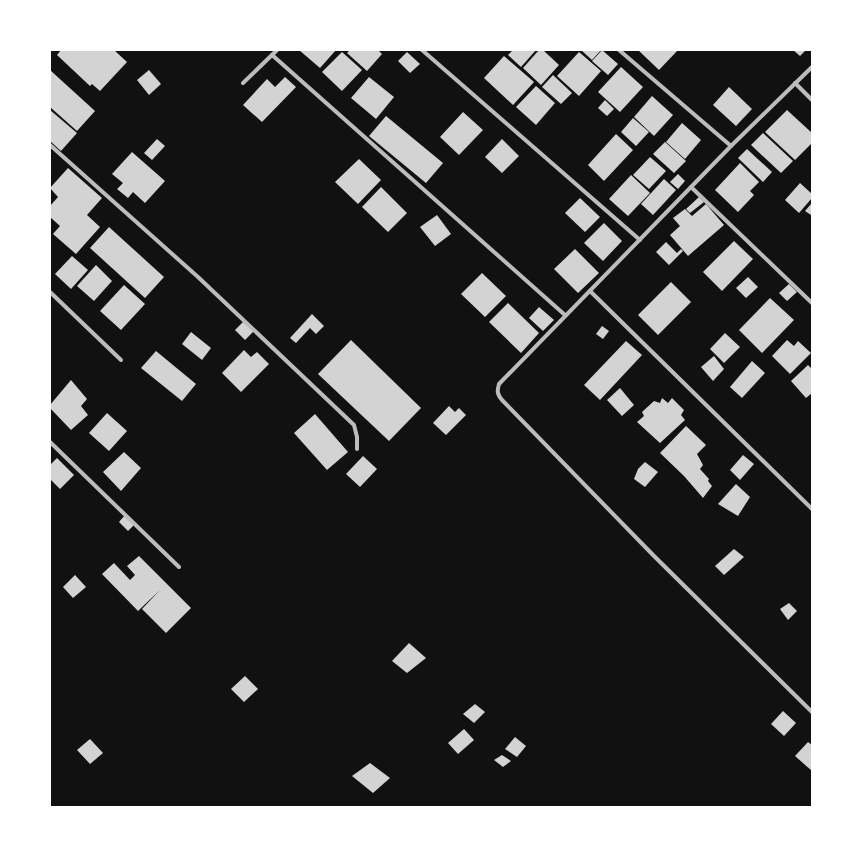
<svg xmlns="http://www.w3.org/2000/svg" width="862" height="857" viewBox="0 0 862 857" font-family="'Roboto Condensed',sans-serif">
<style>
.building{fill:#d3d3d3}
.lines{fill:none;stroke-linecap:round;stroke-linejoin:round}
.minor{stroke:#bcbcbc;stroke-width:4}
</style>
<rect width="100%" height="100%" fill="#111"/>
<g class="building">
<polygon points="61,50 114,50 127,62 100,91 92,84 90,86 57,55"/>
<polygon points="299,50 336,50 320,68"/>
<polygon points="350,50 378,50 382,54 367,71 347,53"/>
<polygon points="513,50 536,50 521,67 508,55"/>
<polygon points="539,50 543,50 559,65 541,85 523,68"/>
<polygon points="581,50 601,50 592,60"/>
<polygon points="602,50 618,64 608,75 592,61"/>
<polygon points="638,50 678,50 659,70"/>
<polygon points="793,50 806,50 800,56"/>
<polygon points="342,52 362,70 342,91 322,72"/>
<polygon points="407,52 420,64 410,73 398,61"/>
<polygon points="579,52 601,71 579,96 557,76"/>
<polygon points="504,56 534,82 513,105 484,78"/>
<polygon points="621,67 643,87 620,112 598,92"/>
<polygon points="50,70 95,111 77,131 50,107"/>
<polygon points="149,70 161,84 149,95 137,80"/>
<polygon points="553,75 572,93 561,104 542,87"/>
<polygon points="285,77 296,87 262,122 243,105 267,79 275,87"/>
<polygon points="369,77 394,97 376,119 351,98"/>
<polygon points="536,86 555,103 536,125 516,107"/>
<polygon points="729,87 752,109 736,126 713,105"/>
<polygon points="652,96 673,115 654,136 634,117"/>
<polygon points="605,100 614,109 607,116 598,108"/>
<polygon points="50,110 77,133 61,151 50,141"/>
<polygon points="787,110 812,133 812,143 795,160 765,132"/>
<polygon points="463,112 483,130 459,155 440,137"/>
<polygon points="386,116 443,163 426,183 369,136"/>
<polygon points="633,118 649,132 636,146 621,132"/>
<polygon points="682,123 701,140 685,159 666,142"/>
<polygon points="763,133 793,161 781,173 751,145"/>
<polygon points="616,134 633,150 604,181 588,165"/>
<polygon points="157,139 165,146 152,160 144,153"/>
<polygon points="502,139 519,156 502,173 485,157"/>
<polygon points="665,142 686,161 674,173 653,154"/>
<polygon points="747,149 772,172 763,182 738,158"/>
<polygon points="132,152 165,181 145,203 133,192 128,198 117,189 123,183 112,174"/>
<polygon points="650,157 666,171 649,189 633,175"/>
<polygon points="359,159 381,180 358,204 335,182"/>
<polygon points="740,163 759,182 750,191 754,195 738,212 715,190"/>
<polygon points="68,168 102,198 87,215 100,227 76,254 53,234 60,226 50,217 50,206 58,197 50,188"/>
<polygon points="678,174 685,181 678,189 670,182"/>
<polygon points="631,175 650,193 628,216 609,199"/>
<polygon points="664,179 676,190 653,215 641,204"/>
<polygon points="800,183 812,194 812,198 799,213 785,200"/>
<polygon points="381,187 407,213 388,232 362,207"/>
<polygon points="699,197 704,202 690,213 686,209"/>
<polygon points="580,198 600,217 585,232 565,213"/>
<polygon points="706,204 724,225 688,256 670,235 680,226 673,218 685,209 692,216"/>
<polygon points="811,204 812,205 811,215 805,211"/>
<polygon points="437,215 451,234 435,246 420,227"/>
<polygon points="604,223 622,241 603,261 584,243"/>
<polygon points="109,227 164,277 145,298 90,248"/>
<polygon points="734,241 753,259 722,291 703,272"/>
<polygon points="666,242 677,253 681,249 683,251 669,265 656,252"/>
<polygon points="575,249 599,273 578,293 554,269"/>
<polygon points="72,256 88,270 71,289 55,274"/>
<polygon points="96,265 112,281 94,301 77,286"/>
<polygon points="482,273 506,296 485,317 461,294"/>
<polygon points="748,277 758,287 746,298 736,288"/>
<polygon points="671,282 691,302 658,335 638,315"/>
<polygon points="789,284 797,292 787,301 779,293"/>
<polygon points="124,285 145,304 121,330 100,311"/>
<polygon points="770,298 794,320 762,353 739,330"/>
<polygon points="508,303 539,333 521,353 489,322"/>
<polygon points="539,307 554,320 543,331 529,318"/>
<polygon points="312,314 324,326 316,334 310,328 296,343 290,338"/>
<polygon points="244,321 254,331 245,340 235,330"/>
<polygon points="602,326 609,331 603,339 596,334"/>
<polygon points="191,332 211,348 202,360 182,344"/>
<polygon points="725,333 740,347 724,363 710,349"/>
<polygon points="351,340 421,408 389,441 318,374"/>
<polygon points="787,340 794,346 798,341 811,353 790,374 772,356"/>
<polygon points="626,341 642,355 600,400 584,385"/>
<polygon points="244,350 251,357 257,352 269,364 241,392 222,373"/>
<polygon points="156,351 196,384 182,401 141,368"/>
<polygon points="714,356 724,369 713,381 701,367"/>
<polygon points="752,361 765,373 742,398 730,387"/>
<polygon points="808,365 812,369 812,393 806,398 791,381"/>
<polygon points="71,380 87,399 81,406 88,415 71,430 50,408 50,405"/>
<polygon points="620,388 634,405 622,416 607,400"/>
<polygon points="662,398 668,403 672,398 684,410 681,415 685,420 660,443 637,422 644,416 642,412 654,401 660,403"/>
<polygon points="449,406 455,412 459,408 466,415 446,435 433,423"/>
<polygon points="107,413 127,431 109,451 89,433"/>
<polygon points="315,414 348,452 327,470 294,433"/>
<polygon points="686,426 706,445 697,454 703,465 700,469 709,479 708,481 712,486 703,498 684,476 660,453"/>
<polygon points="124,452 141,468 121,491 103,472"/>
<polygon points="743,455 754,464 740,480 730,470"/>
<polygon points="363,456 377,469 360,487 346,474"/>
<polygon points="57,458 74,475 60,489 50,479 50,465"/>
<polygon points="645,462 658,472 645,487 634,479 638,469"/>
<polygon points="736,484 750,497 738,516 718,504"/>
<polygon points="125,515 134,525 128,531 119,522"/>
<polygon points="734,549 744,557 724,575 715,566"/>
<polygon points="139,556 191,608 166,633 142,609 160,590 138,611 102,574 114,563 130,580 135,575 127,566"/>
<polygon points="75,575 86,587 73,598 63,587"/>
<polygon points="789,603 797,611 788,620 780,609"/>
<polygon points="409,643 426,658 407,673 392,661"/>
<polygon points="245,676 258,689 244,702 231,689"/>
<polygon points="475,704 485,712 474,723 463,714"/>
<polygon points="783,711 796,723 784,736 771,724"/>
<polygon points="464,729 474,740 458,754 448,743"/>
<polygon points="515,737 526,746 517,757 505,749"/>
<polygon points="90,739 103,753 90,764 77,750"/>
<polygon points="808,742 812,745 812,771 795,756"/>
<polygon points="502,755 511,761 503,767 494,760"/>
<polygon points="370,763 390,778 373,793 352,776"/>
</g>
<g class="lines">
<g class="minor">
<polyline points="277,50 272,55 280,62 565,315"/>
<polyline points="422,50 640,240"/>
<polyline points="619,50 731,146"/>
<path d="M812,67L731,146L499,384C497,391 497,394 502,400L654,556L812,712"/>
<polyline points="243,83 272,55"/>
<polyline points="795,83 812,100"/>
<polyline points="50,145 198,277 354,425 357,437 357,449"/>
<polyline points="691,187 812,303"/>
<polyline points="590,291 812,509"/>
<polyline points="50,292 121,360"/>
<polyline points="50,442 179,567"/>
</g>
</g>
<rect width="862" height="857" fill="none" stroke="#ffffff" stroke-width="102"/>
</svg>
